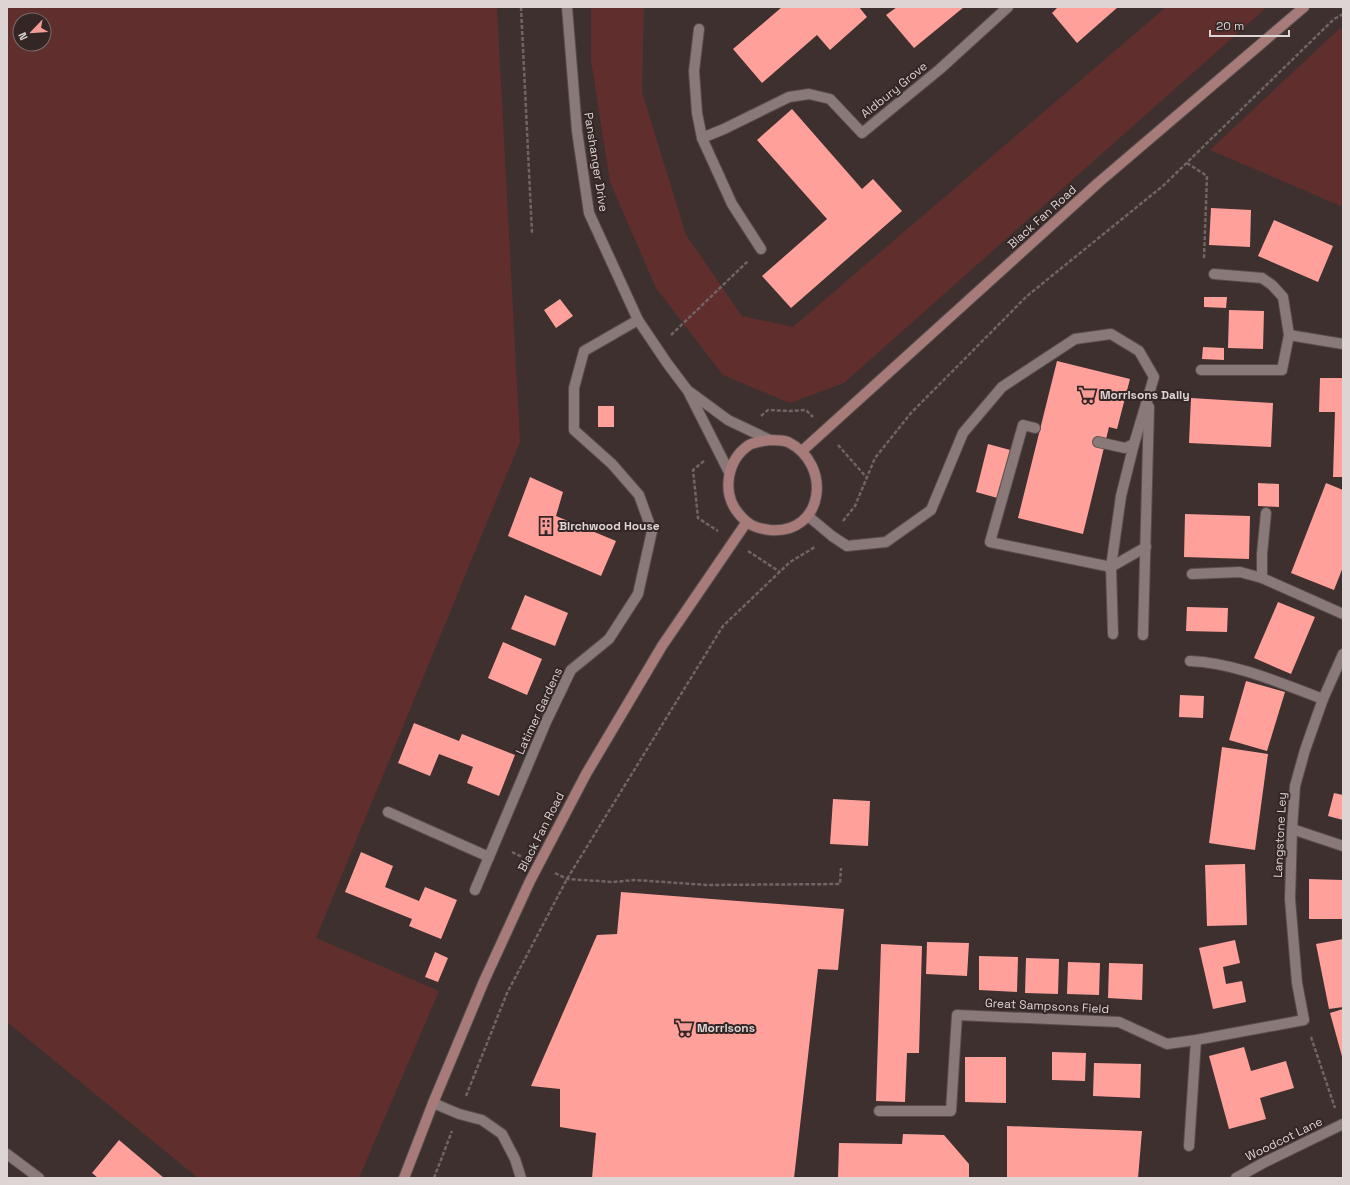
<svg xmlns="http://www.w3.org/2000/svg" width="1350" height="1185" viewBox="0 0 1350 1185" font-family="'Space Grotesk',sans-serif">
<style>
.green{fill:#602f2d;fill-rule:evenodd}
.building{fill:#ffa09a}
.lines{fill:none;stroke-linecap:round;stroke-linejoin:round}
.service-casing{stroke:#584d4c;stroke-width:12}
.minor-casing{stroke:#584d4c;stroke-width:12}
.tertiary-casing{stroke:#584d4c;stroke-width:12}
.secondary-casing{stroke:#584d4c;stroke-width:12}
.path{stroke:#706464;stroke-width:2.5;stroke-dasharray:4 2;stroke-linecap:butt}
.service{stroke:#897978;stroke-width:10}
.minor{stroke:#897978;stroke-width:10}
.tertiary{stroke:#897978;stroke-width:10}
.secondary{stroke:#a77b79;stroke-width:10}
.labels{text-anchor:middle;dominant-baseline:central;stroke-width:4;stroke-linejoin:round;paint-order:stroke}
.street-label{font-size:12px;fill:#ddd4d4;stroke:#332625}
.poi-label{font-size:12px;font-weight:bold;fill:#ddd4d4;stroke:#332625;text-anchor:start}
</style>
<rect width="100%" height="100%" fill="#3d302f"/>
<g class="green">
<path d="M7,7H497L520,442L316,938L439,991L359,1178H198L7,1022ZM20,20H44V44H20Z"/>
<polygon points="591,7 644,7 642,92 686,235 742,316 793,327 1166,7 1267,7 844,383 790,403 723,375 656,288 610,182 591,60"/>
<polygon points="1343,27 1343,207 1210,150 1338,30"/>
</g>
<g class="building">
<polygon points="782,7 859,7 867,17 830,50 817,35 762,83 733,49"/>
<polygon points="897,7 964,7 914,48 886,15"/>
<polygon points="1058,7 1118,7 1077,43 1052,13"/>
<polygon points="792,109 862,189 873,179 902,211 791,308 762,276 827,219 757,140"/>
<polygon points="1211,208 1251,210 1250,247 1209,245"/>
<polygon points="1274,220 1333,246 1318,282 1258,256"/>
<polygon points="1204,297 1227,297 1226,308 1204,307"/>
<polygon points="560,299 573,316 556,328 544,310"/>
<polygon points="1229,310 1264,311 1263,349 1228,348"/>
<polygon points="1203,347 1224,348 1224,360 1202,359"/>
<polygon points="1057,361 1130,379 1117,429 1109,427 1083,534 1018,518"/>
<polygon points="1320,378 1343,378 1343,477 1333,477 1335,412 1319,412"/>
<polygon points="1191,398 1273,403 1271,447 1189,443"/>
<rect x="598" y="406" width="16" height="21"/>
<polygon points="988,444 1014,451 1001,499 976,492"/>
<polygon points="530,477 563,492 556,516 616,541 601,576 508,536"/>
<polygon points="1258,483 1279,484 1279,507 1258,506"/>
<polygon points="1326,483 1343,490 1343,567 1334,590 1291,573"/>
<polygon points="1185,514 1250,516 1249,559 1184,557"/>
<polygon points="525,595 568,613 555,646 511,629"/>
<polygon points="1278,602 1315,617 1291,674 1254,658"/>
<polygon points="1187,607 1228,608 1227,632 1186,631"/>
<polygon points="503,642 542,659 527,695 488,678"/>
<polygon points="1246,681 1285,692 1267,751 1229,740"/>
<polygon points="1180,695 1204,696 1203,718 1179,717"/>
<polygon points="414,723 459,741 462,734 515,755 499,796 467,783 473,767 439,754 430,776 398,763"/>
<polygon points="1222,747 1268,754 1255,850 1209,843"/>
<polygon points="1334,793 1343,795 1343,820 1328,816"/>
<polygon points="833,799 870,801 868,846 830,844"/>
<polygon points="361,852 393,866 385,887 419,901 425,887 457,900 441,939 409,926 412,919 345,892"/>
<polygon points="1245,864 1247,925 1207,926 1205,865"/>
<polygon points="1309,879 1343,880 1343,919 1309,919"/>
<polygon points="621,892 844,909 838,970 818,969 794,1178 592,1178 596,1133 560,1127 560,1089 531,1086 597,935 617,934"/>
<polygon points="1343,939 1343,1007 1329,1009 1316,944"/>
<polygon points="1235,940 1240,963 1223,967 1226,984 1242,981 1246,1002 1213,1009 1199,948"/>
<polygon points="927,942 969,943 967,976 926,974"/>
<polygon points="881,944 922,946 919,1053 907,1053 905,1102 876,1101"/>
<polygon points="435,952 448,958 438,982 425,977"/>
<polygon points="979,956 1018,957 1017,992 979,990"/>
<polygon points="1026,958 1059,959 1058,994 1025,993"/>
<polygon points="1068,962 1100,963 1099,995 1067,994"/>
<polygon points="1109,963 1143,964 1142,1000 1108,998"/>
<polygon points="1343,1009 1343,1060 1330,1013"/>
<polygon points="1244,1047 1251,1071 1286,1061 1294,1088 1260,1098 1266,1119 1229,1129 1209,1056"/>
<polygon points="1052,1052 1086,1053 1085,1081 1052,1080"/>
<polygon points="965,1057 1006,1057 1006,1103 965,1102"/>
<polygon points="1094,1063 1141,1064 1140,1098 1093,1096"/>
<polygon points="1007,1126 1142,1131 1138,1178 1007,1178"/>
<polygon points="903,1134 944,1135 969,1164 969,1178 838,1178 839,1143 902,1144"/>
<polygon points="119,1140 164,1178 98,1178 92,1173"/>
</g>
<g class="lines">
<g class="service-casing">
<g id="service">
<polyline points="699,29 694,71 697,113 702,138 732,204 761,249"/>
<polyline points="1201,370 1282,370 1289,335 1283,297 1272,285 1262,278 1214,274"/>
<polyline points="1035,428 1023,425 990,542 1111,567 1146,547"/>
<polyline points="1098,442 1125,448 1134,444"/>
<polyline points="808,516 832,536 847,546 886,542 931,510 963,433 1002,387 1075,339 1111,334 1139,351 1154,377 1134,444 1121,496 1111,567 1113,634"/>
<polyline points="1192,574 1240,572 1262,578 1343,614"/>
<polyline points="1262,578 1262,554 1266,513"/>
<polyline points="1143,635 1149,407"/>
<path d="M1190,661C1236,663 1280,683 1323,699"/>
<polyline points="433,1103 459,1114 482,1120 502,1134 515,1159 521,1178"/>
<polyline points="1189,1146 1196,1040"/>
<polyline points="7,1154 39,1178"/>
</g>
</g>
<g class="minor-casing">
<g id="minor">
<polyline points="702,138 724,129 789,97 809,94 830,99 862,133 940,69 1008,7"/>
<polyline points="1289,335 1343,344"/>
<polyline points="388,812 489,857"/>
<polyline points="1292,829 1343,846"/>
<polyline points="475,890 546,722 571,670 609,639 638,594 652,531 639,495 612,464 574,430 574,388 584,351 638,320"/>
<polyline points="879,1111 951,1111 957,1015 1119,1022 1167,1044 1196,1040 1304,1020 1297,983 1290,899 1292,829 1295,786 1305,750 1323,699 1343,654"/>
<polyline points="1236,1178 1265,1162 1343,1124"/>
</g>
</g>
<g class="tertiary-casing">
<g id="tertiary">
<polyline points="567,7 577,131 589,213 638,320 667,363 688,391 729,472"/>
<polyline points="690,392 728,420 770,440"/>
</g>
</g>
<g class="secondary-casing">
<g id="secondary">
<path d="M770,440C775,440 783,440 788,442C833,464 824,535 770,530C755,528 748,525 739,514C721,493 727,460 749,445C755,442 763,441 770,440Z"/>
<polyline points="802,451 1098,183 1304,7"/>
<polyline points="404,1178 433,1103 484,981 530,881 586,774 662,646 746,523"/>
</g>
</g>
<g class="path">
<polyline points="521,7 532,233"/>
<polyline points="1187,163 1207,176 1204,259"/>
<polyline points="671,335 748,261"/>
<polyline points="761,416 768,410 790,411 806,410 813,417"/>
<polyline points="838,445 867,478"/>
<polyline points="704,461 693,470 698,518 718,531"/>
<polyline points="843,521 855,506 875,458 911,413 1027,296 1164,185 1334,19 1343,14"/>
<polyline points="748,551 780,572"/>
<polyline points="512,852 522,857"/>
<polyline points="555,873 567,879 613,882 635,880 707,885 840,884 841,868"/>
<polyline points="1311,1037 1335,1108"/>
<polyline points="466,1096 507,993 567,879 723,626 790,562 815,547"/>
<polyline points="434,1178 452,1131"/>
</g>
<use href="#service" class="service"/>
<use href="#minor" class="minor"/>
<use href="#tertiary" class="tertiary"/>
<use href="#secondary" class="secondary"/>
</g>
<defs>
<g id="supermarket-bare" transform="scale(1.38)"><path d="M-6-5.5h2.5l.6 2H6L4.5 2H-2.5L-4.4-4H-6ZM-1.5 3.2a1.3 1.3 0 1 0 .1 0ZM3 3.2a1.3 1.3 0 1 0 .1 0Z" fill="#f59c96" stroke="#332625" stroke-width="2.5" paint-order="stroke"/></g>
<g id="building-bare" transform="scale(1.38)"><path d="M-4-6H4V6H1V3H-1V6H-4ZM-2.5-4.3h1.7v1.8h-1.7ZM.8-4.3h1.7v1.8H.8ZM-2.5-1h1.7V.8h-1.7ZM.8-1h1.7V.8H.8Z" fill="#f59c96" stroke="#332625" stroke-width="2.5" paint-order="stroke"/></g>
</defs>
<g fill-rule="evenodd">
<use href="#supermarket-bare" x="1087" y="395"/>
<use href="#building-bare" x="546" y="526"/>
<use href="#supermarket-bare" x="684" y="1028"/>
</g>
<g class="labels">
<g class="street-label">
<text transform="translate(894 90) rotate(-39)">Aldbury Grove</text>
<text transform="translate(596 162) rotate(81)">Panshanger Drive</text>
<text transform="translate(1042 217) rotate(-42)">Black Fan Road</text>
<text transform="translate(539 711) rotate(-65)">Latimer Gardens</text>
<text transform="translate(541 832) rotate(-63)">Black Fan Road</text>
<text transform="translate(1280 835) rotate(-87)">Langstone Ley</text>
<text transform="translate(1047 1006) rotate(3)">Great Sampsons Field</text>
<text transform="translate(1284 1139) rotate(-26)">Woodcot Lane</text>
</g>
<g class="poi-label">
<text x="1100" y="395">Morrisons Daily</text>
<text x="559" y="526">Birchwood House</text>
<text x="697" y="1028">Morrisons</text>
</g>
</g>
<rect width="1350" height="1185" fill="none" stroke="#ddd4d4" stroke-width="16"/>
<g transform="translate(32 32) rotate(245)"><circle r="19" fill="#332625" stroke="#776c6b"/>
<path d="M0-3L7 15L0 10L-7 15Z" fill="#f59c96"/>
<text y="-6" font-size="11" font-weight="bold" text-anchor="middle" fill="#ddd4d4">N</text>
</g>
<path d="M1210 30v6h79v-6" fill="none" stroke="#ddd4d4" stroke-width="2"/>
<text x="1216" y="30" font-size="12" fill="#ddd4d4" stroke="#332625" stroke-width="3" paint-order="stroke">20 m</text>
</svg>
